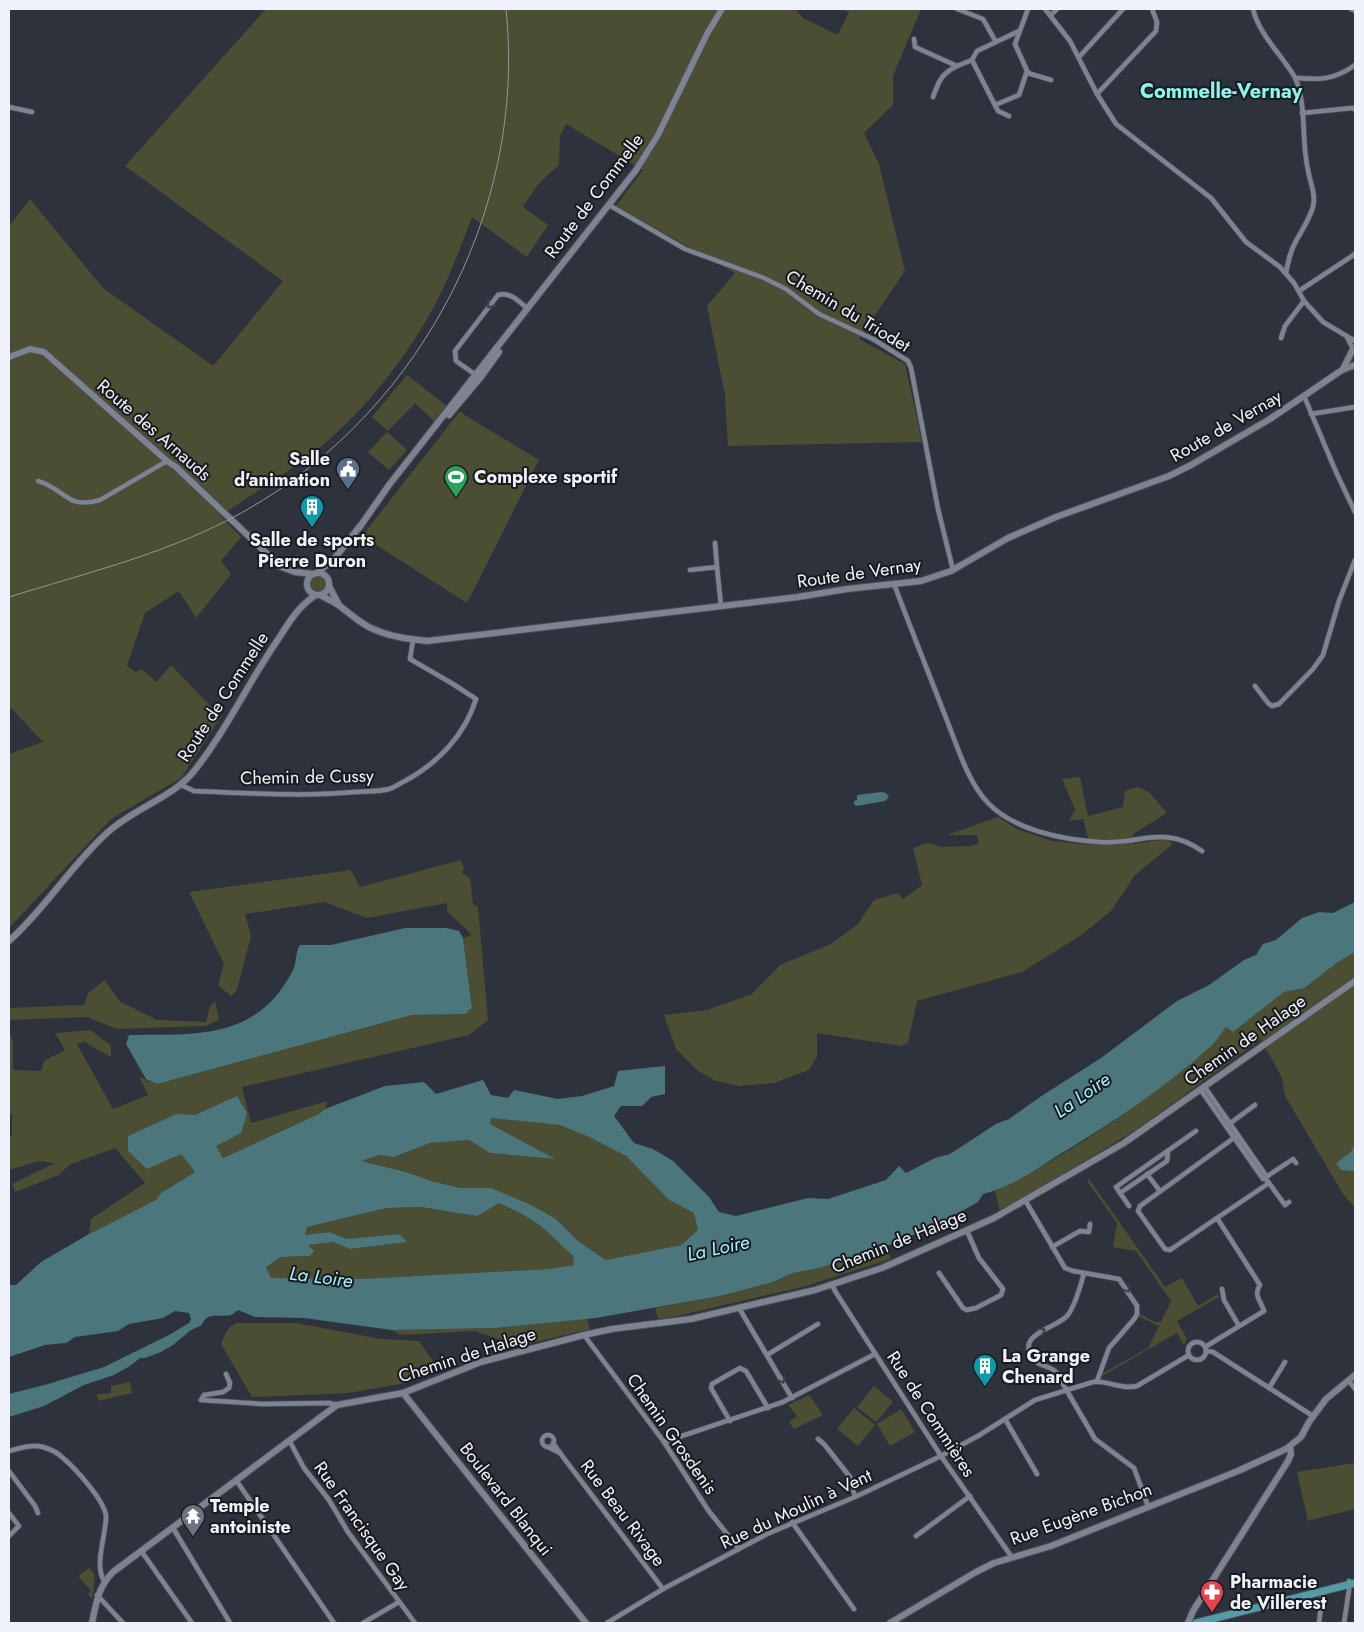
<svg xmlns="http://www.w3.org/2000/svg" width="1364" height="1632" viewBox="0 0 1364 1632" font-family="Jost,sans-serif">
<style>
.green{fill:#4b4e33}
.water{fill:#4b767b;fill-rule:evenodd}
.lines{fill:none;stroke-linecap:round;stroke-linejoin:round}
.street-casing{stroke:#4a4e57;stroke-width:6}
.secondary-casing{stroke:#4a4e57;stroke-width:8}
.primary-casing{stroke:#4a4e57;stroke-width:9}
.street{stroke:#7e8390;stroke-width:4.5}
.secondary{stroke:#7e8390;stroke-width:6}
.primary{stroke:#549aa7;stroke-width:7}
.rail{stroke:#93969f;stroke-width:1}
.oneway{stroke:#3c3f47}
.labels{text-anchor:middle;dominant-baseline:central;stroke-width:4;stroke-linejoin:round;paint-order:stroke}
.street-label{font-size:18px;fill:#eff2f9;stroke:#181a1f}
.poi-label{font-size:18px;font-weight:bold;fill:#eff2f9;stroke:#181a1f;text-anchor:start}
.water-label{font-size:19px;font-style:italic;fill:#a5f4fd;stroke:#181a1f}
.quarter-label{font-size:20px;font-weight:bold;fill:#8cf5ea;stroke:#181a1f}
</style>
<rect width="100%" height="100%" fill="#2e323d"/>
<g class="green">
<path d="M266,9H795L803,18L838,35L849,12L841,9H921L893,76V105L864,133L879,164L905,271L859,339L905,364L922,442L728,446L725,395L707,306L735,273L616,206L643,170L566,124L560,136L559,165L539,183L523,207L548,225L527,257L472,217C460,249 448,282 431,312C401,365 358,419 309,456C280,477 250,496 220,516L241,537L221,561L231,574L196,618L179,591L145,613L127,666L136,672L141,669L157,682L171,665L221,717L181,778L111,819L9,928V754L43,742L9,706V226L30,199L103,288L213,366L283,281L125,166Z"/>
<polygon points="407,375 447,406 434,421 415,403 388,431 372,417"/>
<polygon points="460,411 466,416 539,460 467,603 362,536"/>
<polygon points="387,432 407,450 389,470 368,452"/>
<circle cx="319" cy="584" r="8"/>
<polygon points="1080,777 1088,816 1123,807 1125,791 1137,787 1149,792 1167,813 1133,834 1133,844 1167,839 1173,844 1135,875 1111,911 1080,936 1022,972 917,1001 908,1043 901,1046 817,1033 817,1056 809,1070 774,1083 739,1086 716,1081 698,1071 676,1049 664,1015 707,1010 752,994 780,965 831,944 857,925 874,900 898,893 903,899 922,885 913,848 928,843 942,847 971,846 979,843 977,835 947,835 998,817 1017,829 1052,841 1090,845 1083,819 1069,821 1075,810 1062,779"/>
<polygon points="461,860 464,868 462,873 470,878 473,904 478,907 488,1020 469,1035 242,1087 251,1123 327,1101 325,1109 319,1114 223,1158 215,1146 240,1133 237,1096 195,1115 177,1114 181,1154 195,1172 161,1193 156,1200 89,1234 91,1219 145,1183 115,1148 69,1165 59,1175 15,1192 12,1184 55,1163 39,1161 9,1170 9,1140 12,1135 12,1114 9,1114 9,1032 13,1041 13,1070 41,1071 44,1061 65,1050 55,1033 91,1030 111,1046 111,1057 84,1042 77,1044 113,1109 148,1095 139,1077 157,1084 412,1015 465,1014 472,1008 463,938 472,935 447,911 447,903 367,918 324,902 245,914 251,936 237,990 231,996 218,985 224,964 189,892 351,870 360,887"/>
<path d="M1355,952V1208L1343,1194L1285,1096L1282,1078L1261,1039L1139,1128L1000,1212L995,1191C1066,1156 1131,1113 1190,1061C1202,1050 1215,1039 1226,1027L1233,1032L1284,992L1306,988L1338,962Z"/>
<polygon points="105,980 119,1001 157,1020 206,1022 210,1006 215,1001 219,1020 205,1026 117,1029 87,1017 9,1020 9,1008 84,1005 88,993"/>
<polygon points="491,1118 560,1125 589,1137 626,1156 669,1200 695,1213 698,1230 681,1245 606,1260 578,1241 556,1219 491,1188 460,1188 431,1181 406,1172 360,1161 380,1155 395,1157 430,1143 469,1140 490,1153 553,1159 489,1124"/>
<polygon points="1089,1179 1165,1287 1182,1278 1198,1306 1218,1294 1219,1297 1177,1321 1187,1339 1184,1345 1177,1333 1102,1376 1103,1373 1148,1348 1159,1326 1140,1317 1140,1314 1155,1322 1161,1322 1171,1301 1136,1251 1113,1247 1117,1223 1087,1181"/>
<polygon points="499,1202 522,1214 541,1226 573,1256 574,1265 548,1269 360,1279 271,1278 265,1267 281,1257 310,1256 307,1245 333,1242 350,1249 406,1242 399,1234 347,1239 329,1232 305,1235 307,1227 387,1208 421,1207 477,1216"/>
<polygon points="886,1246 891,1259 802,1287 677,1316 658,1319 655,1308 720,1296 770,1283 793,1273 819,1268"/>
<polygon points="587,1318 590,1329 519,1346 475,1331 400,1335 392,1330 496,1328"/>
<path d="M237,1323H296L381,1339L419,1341L438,1368L405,1383L349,1393L252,1397L221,1344C225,1334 226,1328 237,1323Z"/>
<polygon points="130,1382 132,1393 98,1401 97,1394 111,1393 111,1386"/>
<polygon points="874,1386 893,1402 876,1422 857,1407"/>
<polygon points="809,1395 823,1415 794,1429 789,1422 797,1416 788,1405"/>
<polygon points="854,1408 875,1425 858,1446 837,1429"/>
<polygon points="901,1409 915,1432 890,1446 877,1424"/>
<polygon points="1355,1463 1355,1509 1308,1521 1297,1472"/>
<polygon points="89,1568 95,1575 92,1599 88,1594 91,1591 78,1576"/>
</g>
<g class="water">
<polygon points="881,792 886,793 889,797 885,801 856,806 854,804 854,801 857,800 857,795"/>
<path d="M1355,902V952L1338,962L1305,988L1284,992L1233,1032L1226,1027C1220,1034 1216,1042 1209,1048C1162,1090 1109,1125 1054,1158C1032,1172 1009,1188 983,1194L978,1202L937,1225L875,1251L819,1268L793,1273L770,1283L720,1296L596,1318L496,1328L392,1330L304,1318L255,1317L238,1310C237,1311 233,1314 231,1315C220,1318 206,1311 202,1325L191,1330L173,1345L161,1352L145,1358H140L130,1366L114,1375L84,1385L44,1406L9,1417V1394L48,1384L104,1367L169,1335L189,1323L191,1319L189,1313L175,1311L163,1318L129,1324L118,1331L75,1337L66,1343L45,1345L9,1357V1285H16L41,1262L89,1234L156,1200L161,1193L195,1172L181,1154L147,1169L128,1151V1136L177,1114L195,1115L237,1096L247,1113L241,1133L216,1146L223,1158L319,1114L325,1109L385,1086L424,1082L436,1094L483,1080L491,1095L508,1098L514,1090L558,1099L582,1096L614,1086L618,1071L665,1066V1094L651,1097L642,1106H621L614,1116L634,1143L653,1149L673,1161L709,1197L719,1212L736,1216L808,1198L828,1199L886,1180L899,1166L906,1173L935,1158L950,1154L996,1124L1009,1119L1040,1097L1101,1058L1177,1001L1209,985L1244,960L1256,955L1263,944L1276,940L1302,918L1319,912L1333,913ZM491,1118L560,1125L589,1137L626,1156L669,1200L694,1213L698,1230L681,1245L606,1260L578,1241L556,1219L529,1204L491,1188H460L431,1181L406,1172L361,1161L380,1155L394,1157L430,1143L469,1140L490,1153L555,1159L490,1124ZM499,1203L522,1214L541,1226L573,1256L574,1265L548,1269L360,1279L271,1278L266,1267L281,1257L310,1256L314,1251L308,1245L333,1242L350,1249L407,1242L399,1234L347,1239L329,1232L305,1235L307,1227L387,1208L421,1207L477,1216Z"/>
<path d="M405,928H446L459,931L463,938L472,1008L465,1014L412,1015L157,1084L146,1079L126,1044L129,1035C182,1034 239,1040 276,996C282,989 289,978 293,970C297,962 295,952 300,945H331Z"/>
<polygon points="1355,1143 1355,1171 1341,1170 1336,1163 1351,1152"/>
</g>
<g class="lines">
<g class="street-casing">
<g id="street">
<polyline points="957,9 983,19 996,42"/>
<polyline points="1028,9 1015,44 1028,73 1051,80"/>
<polyline points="1045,9 1070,41 1097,94 1116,124 1211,198 1246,242 1280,267 1294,283 1304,301 1323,322 1355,341"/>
<path d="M1253,9C1258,30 1273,46 1286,64C1289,69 1294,74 1296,80C1307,107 1301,141 1308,170C1310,183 1316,193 1313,207C1309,220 1302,230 1296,241C1290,251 1288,262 1286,273"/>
<polyline points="1351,9 1355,11"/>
<polyline points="1051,15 1057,9"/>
<polyline points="914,39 915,47 957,66 972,60 977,51 1019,31"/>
<polyline points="1079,57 1123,9"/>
<polyline points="972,60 998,111 1009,116"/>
<path d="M1296,78C1320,80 1334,80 1355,65"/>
<polyline points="1097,94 1156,31 1157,22 1152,9"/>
<path d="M933,97C939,81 941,74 957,66"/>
<polyline points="995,105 1019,95 1027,71"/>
<polyline points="9,107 32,112"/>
<polyline points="1302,113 1353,108 1355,110"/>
<polyline points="609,205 685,249 764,278 786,289 819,314 873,339 908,361 911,368 938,509 953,570"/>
<polyline points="1299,291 1355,254"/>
<polyline points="1347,337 1353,349"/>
<polyline points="1281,338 1285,326 1304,301"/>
<path d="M476,375L456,361L455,351L498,295C510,291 519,302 528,309"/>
<polyline points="1304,396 1336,472 1355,512"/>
<polyline points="1311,414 1355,407"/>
<path d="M38,481C66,489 66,510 100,500L167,461"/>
<polyline points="715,543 717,567"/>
<polyline points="690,570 717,567 721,606"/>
<path d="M894,584C911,629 929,674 946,718C957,745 968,783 988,803C1014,830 1063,840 1100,842C1140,845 1164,824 1202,851"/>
<polyline points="1255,686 1268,703 1272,706 1279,704 1313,669 1323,655 1339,601 1355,560"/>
<path d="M181,785L194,791C247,793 301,797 354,792C365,791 378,792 389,789C394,788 400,783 405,781C438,763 465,735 476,699L453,684L410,659L413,640"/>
<polyline points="1204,1086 1267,1177"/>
<polyline points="1200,1089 1263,1179 1293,1159 1296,1163"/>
<polyline points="1229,1124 1255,1105"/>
<polyline points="1147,1174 1160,1191"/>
<polyline points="1269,1183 1285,1205 1289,1202"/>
<polyline points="1120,1193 1167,1161 1168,1151"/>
<polyline points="1025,1200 1065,1268 1073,1271 1119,1279 1137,1306 1137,1314 1135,1318 1109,1348 1097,1381"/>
<polyline points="1129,1206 1116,1187 1196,1131"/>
<polyline points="1217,1218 1170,1250 1165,1249 1138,1211 1140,1206 1238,1135"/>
<polyline points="1052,1247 1080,1231 1089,1232 1090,1224"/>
<polyline points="939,1273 963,1308 967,1310 976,1308 1001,1295 1003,1289 979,1258 967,1231"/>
<path d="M1084,1273C1081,1284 1075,1307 1067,1316C1055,1329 1015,1334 1033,1359C1039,1367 1049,1365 1056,1372L1095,1439L1134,1468L1148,1506"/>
<polyline points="832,1284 835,1291 941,1456 1011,1556"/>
<polyline points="1222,1289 1224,1300 1239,1326"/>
<polyline points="739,1308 792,1398"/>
<polyline points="584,1335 664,1442 708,1510 739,1549"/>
<circle cx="1197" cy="1351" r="9"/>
<path d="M1205,1347L1264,1311C1261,1301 1253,1295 1260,1285L1217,1218L1269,1183L1265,1178"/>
<polyline points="1206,1351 1213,1352 1313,1416"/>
<polyline points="767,1355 818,1324"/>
<polyline points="226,1374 230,1383 229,1388 223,1392 204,1395 201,1400 262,1404 329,1403 337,1405"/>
<polyline points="1349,1381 1355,1389"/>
<polyline points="1269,1388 1285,1362"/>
<polyline points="1005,1419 1037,1474"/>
<polyline points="730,1421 711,1388 712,1384 740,1368 746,1371 768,1408"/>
<circle cx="548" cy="1441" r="6"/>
<polyline points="818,1439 824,1444 850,1477 855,1497"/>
<polyline points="290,1442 304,1468 329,1500 348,1532 415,1623"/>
<polyline points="664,1442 783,1402 875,1354"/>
<polyline points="548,1447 560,1453 553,1443"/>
<path d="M9,1451C20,1448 31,1444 43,1447C50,1449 58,1453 63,1458C75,1468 106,1502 106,1517C106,1535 94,1565 104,1581"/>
<polyline points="560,1453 663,1589"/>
<polyline points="9,1471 35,1506 38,1513"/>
<polyline points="236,1480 334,1623"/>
<polyline points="9,1513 19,1526 9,1536"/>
<polyline points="792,1522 854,1609"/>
<polyline points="173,1528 230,1623"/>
<polyline points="916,1536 970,1496"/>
<polyline points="142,1552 192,1623"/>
<polyline points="97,1595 123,1623"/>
<polyline points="363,1623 399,1602"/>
<path d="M607,1623L663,1589L767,1534L855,1497L941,1456L978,1436L1035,1400L1093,1382C1108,1380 1121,1390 1137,1386L1189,1355"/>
<polyline points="1319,1623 1323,1590"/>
<polyline points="1344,1623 1349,1590 1349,1581"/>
</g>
</g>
<g class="secondary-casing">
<g id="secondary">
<polyline points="9,357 30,349 44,352 167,461 176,467 281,567 295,572 313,574"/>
<polyline points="1343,369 1352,351"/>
<polyline points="449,415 481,377 499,352"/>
<polyline points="359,528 389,485 636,170 658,135 707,34 722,9"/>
<circle cx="318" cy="584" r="11"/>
<polyline points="317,573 334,559 360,526"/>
<polyline points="329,586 339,605"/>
<path d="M320,595C327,599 335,602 341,607C352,615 361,624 373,629C391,637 409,639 427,641L798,597L847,589L921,581L951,571L1008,538L1056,517L1169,476L1191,465L1270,419L1342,370L1355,365"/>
<path d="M9,941C46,908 71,865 108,832C133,809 175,796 194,771C226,731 248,683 277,641C288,624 298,606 316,595"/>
<polyline points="403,1393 586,1623"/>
<path d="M92,1623C96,1604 98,1587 113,1572L337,1405L403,1393L481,1362L584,1335L612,1329L691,1319L815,1290L882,1268L994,1218L1124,1143L1355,981"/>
<polyline points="890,1623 976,1572 994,1563 1051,1546 1238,1471 1286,1449 1301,1437 1309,1422 1326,1399 1355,1375"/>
<polyline points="1188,1623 1193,1611 1288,1461 1291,1454 1290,1447"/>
</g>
</g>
<g class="primary-casing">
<polyline id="primary" points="1196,1623 1355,1583"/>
</g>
<use href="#street" class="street"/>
<use href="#secondary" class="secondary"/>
<use href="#primary" class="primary"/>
<path class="rail" d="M9,597C83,574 161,555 230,519C413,424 528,215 506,9"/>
</g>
<defs><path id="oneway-chevron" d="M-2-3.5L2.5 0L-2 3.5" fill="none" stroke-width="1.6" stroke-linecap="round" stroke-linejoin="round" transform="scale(1.25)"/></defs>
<g class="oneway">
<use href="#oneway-chevron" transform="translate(490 305) rotate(127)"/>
<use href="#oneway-chevron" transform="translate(1127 1289) rotate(59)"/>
<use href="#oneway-chevron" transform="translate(1042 1331) rotate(-29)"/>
<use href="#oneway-chevron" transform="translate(782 1380) rotate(60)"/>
</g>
<defs>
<g id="civic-pin" transform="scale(1.25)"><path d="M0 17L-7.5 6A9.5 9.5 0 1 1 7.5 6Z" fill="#5c6f8a" stroke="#181a1f"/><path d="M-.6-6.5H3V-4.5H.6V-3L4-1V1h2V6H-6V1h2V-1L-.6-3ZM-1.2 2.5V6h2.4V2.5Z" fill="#fff"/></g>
<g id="stadium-pin" transform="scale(1.25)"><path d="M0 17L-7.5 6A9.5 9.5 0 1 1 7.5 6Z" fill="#2e9e5b" stroke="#181a1f"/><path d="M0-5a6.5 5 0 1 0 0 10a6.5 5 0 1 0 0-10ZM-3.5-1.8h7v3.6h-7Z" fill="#fff"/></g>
<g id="building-pin" transform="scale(1.25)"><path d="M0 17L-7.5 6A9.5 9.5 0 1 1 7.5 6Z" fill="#0f9aa8" stroke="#181a1f"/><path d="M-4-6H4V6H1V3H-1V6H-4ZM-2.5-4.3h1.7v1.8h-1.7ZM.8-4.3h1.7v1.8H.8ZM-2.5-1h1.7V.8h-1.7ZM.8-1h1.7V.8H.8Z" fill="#fff"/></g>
<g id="temple-pin" transform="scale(1.25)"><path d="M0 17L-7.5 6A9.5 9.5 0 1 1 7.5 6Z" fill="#6b7280" stroke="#181a1f"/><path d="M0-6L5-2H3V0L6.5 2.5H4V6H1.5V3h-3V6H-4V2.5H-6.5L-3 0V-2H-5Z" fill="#fff"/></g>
<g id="pharmacy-pin" transform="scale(1.25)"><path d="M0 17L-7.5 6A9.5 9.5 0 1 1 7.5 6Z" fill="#e0444e" stroke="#181a1f"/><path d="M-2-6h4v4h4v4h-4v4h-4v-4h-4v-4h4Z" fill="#fff"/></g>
</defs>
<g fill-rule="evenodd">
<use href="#civic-pin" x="348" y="469"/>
<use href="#stadium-pin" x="456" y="477"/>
<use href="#building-pin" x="312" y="507"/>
<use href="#building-pin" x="985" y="1366"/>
<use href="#temple-pin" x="193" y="1516"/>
<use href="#pharmacy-pin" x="1212" y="1592"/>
</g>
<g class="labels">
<g class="street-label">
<text transform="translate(594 196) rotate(-53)">Route de Commelle</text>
<text transform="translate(848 311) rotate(31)">Chemin du Triodet</text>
<text transform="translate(1226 426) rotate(-30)">Route de Vernay</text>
<text transform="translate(154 430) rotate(41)">Route des Arnauds</text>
<text transform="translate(859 573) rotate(-8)">Route de Vernay</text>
<text transform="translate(223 697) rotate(-57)">Route de Commelle</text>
<text transform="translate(307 777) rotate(-1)">Chemin de Cussy</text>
<text transform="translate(1245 1040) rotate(-35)">Chemin de Halage</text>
<text transform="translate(899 1241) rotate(-22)">Chemin de Halage</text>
<text transform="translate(467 1355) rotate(-18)">Chemin de Halage</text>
<text transform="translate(931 1414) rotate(57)">Rue de Commières</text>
<text transform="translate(672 1434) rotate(55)">Chemin Grosdenis</text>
<text transform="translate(506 1499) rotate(52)">Boulevard Blanqui</text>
<text transform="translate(796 1509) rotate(-25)">Rue du Moulin à Vent</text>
<text transform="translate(623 1513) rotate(53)">Rue Beau Rivage</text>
<text transform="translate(1081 1514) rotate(-20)">Rue Eugène Bichon</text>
<text transform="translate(362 1526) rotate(55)">Rue Francisque Gay</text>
</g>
<g class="poi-label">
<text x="330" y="459" text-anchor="end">Salle<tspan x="330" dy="21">d'animation</tspan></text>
<text x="474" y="477">Complexe sportif</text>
<text x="312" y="540" text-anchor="middle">Salle de sports<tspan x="312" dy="21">Pierre Duron</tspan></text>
<text x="1002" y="1356">La Grange<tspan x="1002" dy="21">Chenard</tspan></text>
<text x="210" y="1506">Temple<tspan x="210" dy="21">antoiniste</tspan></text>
<text x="1230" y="1582">Pharmacie<tspan x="1230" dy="21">de Villerest</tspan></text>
</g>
<g class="water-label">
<text transform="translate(1082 1095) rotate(-35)">La Loire</text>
<text transform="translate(718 1248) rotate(-12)">La Loire</text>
<text transform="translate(321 1277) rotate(7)">La Loire</text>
</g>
<g class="quarter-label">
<text x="1221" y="91">Commelle-Vernay</text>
</g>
</g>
<rect width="1364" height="1632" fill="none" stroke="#eff2f9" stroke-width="20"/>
</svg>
